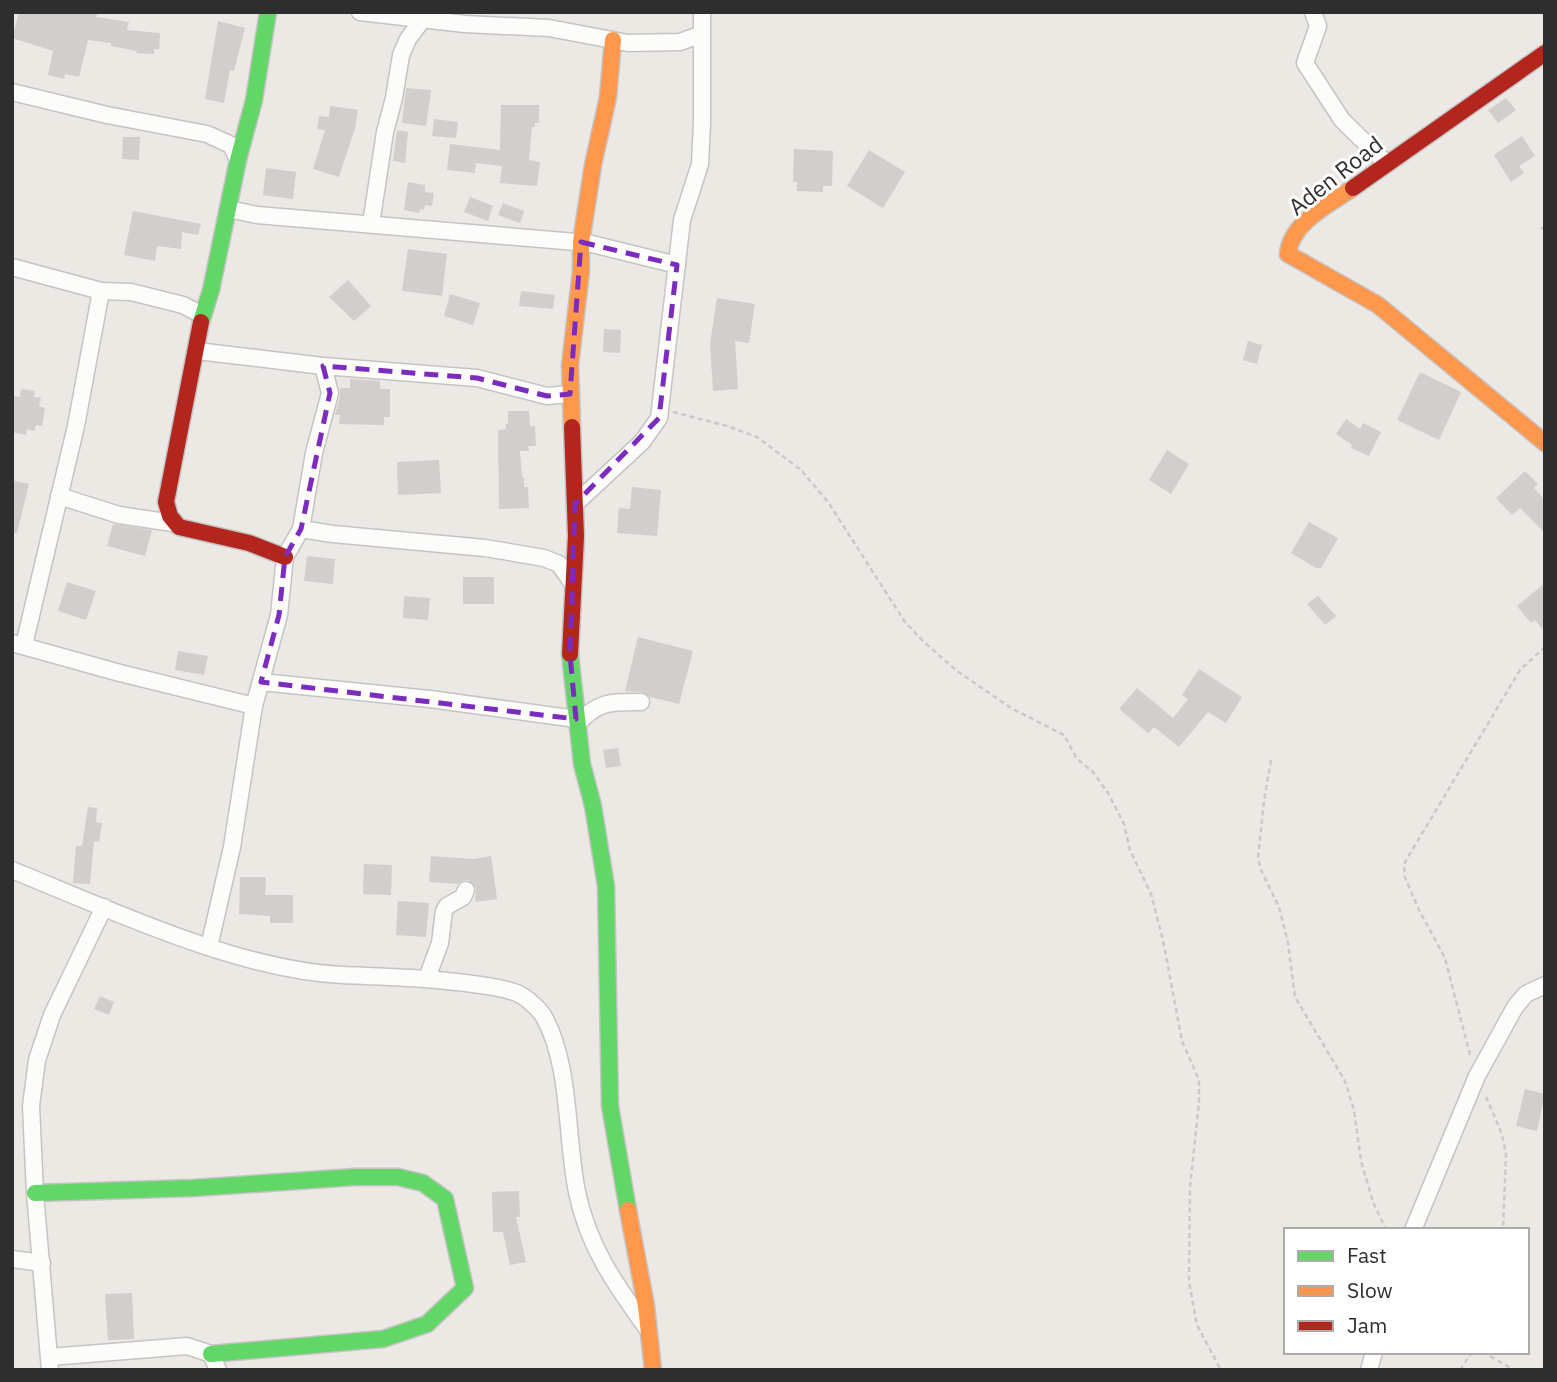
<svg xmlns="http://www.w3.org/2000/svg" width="1557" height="1382" viewBox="0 0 1557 1382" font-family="'IBM Plex Sans',sans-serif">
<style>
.building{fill:#d1cecb}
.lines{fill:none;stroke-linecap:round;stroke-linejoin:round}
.street-casing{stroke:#c5c4c5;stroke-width:19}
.fast-casing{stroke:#c5c4c5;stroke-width:19}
.slow-casing{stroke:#c5c4c5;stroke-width:19}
.jam-casing{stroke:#c5c4c5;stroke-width:19}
.path{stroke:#c9c9c8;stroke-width:2.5;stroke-dasharray:5 3.5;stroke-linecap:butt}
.street{stroke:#fcfcfb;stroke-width:16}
.fast{stroke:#63d668;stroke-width:16}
.slow{stroke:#ff974d;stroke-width:16}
.jam{stroke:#b3261e;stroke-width:16}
.marked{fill:none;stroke:#7b2cbf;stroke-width:5;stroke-dasharray:14 9;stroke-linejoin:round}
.labels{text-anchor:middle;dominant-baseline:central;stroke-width:6;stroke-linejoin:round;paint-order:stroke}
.street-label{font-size:23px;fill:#2e2e2e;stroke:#fff}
</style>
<rect width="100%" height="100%" fill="#ece8e4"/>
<g class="building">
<polygon points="19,12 98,12 96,17 129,22 127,30 160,33 159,49 154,49 154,54 136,53 137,51 111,46 111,43 88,40 79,77 65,74 64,79 48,75 53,51 12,38"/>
<polygon points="218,21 245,28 234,71 230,70 224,103 205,99"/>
<polygon points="406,88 431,90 426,126 402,123"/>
<polygon points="1506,98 1516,110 1498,123 1488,110"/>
<polygon points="501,105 539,105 539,123 535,123 535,127 532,127 529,160 540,162 537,186 500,183 502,166 476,163 475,173 447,170 450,144 500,150"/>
<polygon points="330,106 358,110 355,128 339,177 313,169 325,130 317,129 319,116 329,117"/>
<polygon points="434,119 458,122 456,138 432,136"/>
<polygon points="397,130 408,132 405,163 393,161"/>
<polygon points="1522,136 1535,156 1519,166 1524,173 1511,182 1494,155"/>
<polygon points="123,137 140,137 139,160 122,159"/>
<polygon points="794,149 833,151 832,186 823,186 823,192 797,191 797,182 793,182"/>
<polygon points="869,150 905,172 883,208 847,186"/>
<polygon points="266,168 296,172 293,199 263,195"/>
<polygon points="408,182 425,185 425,192 434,193 432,206 425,205 424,210 420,209 419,213 404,210"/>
<polygon points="470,197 493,206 488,221 464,212"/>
<polygon points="503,203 524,211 520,223 498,215"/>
<polygon points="133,211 201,224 198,235 182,232 181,249 157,246 155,261 124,255"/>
<polygon points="408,249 447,254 442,296 402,291"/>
<polygon points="348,280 371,306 354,321 329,297"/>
<polygon points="521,291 555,295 553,309 519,306"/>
<polygon points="450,294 480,303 473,325 444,316"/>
<polygon points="717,298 755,304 749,343 735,341 738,389 713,391 710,344"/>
<polygon points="604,329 621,330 620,353 603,352"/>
<polygon points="1248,341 1262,345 1257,364 1243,360"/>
<polygon points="1420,372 1461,392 1439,440 1397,420"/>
<polygon points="350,379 380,381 380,389 390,389 390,417 384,417 384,425 339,424 340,415 335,415 340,396 340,388 350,388"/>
<polygon points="21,389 35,391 34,397 41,398 39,406 45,408 42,426 36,425 34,431 27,429 26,435 12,432 12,396 20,397"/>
<polygon points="508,411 529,411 530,426 535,426 536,446 528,446 529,451 520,451 522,477 524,477 524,487 528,487 529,508 499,509 498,430 506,429 506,424 508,424"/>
<polygon points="1346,419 1360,429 1363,423 1381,432 1369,456 1351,448 1352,445 1336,434"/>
<polygon points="1167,450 1189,464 1171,494 1149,480"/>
<polygon points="439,460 441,493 398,495 397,462"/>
<polygon points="1525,471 1538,484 1534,488 1545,500 1545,533 1520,508 1512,515 1496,498"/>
<polygon points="12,480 29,484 17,533 12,533"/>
<polygon points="632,487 661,490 657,536 617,533 619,508 630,509"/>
<polygon points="1309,522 1338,538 1321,568 1316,568 1291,553"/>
<polygon points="113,524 152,530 145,556 107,546"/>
<polygon points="307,556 335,559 333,584 304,581"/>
<rect x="463" y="577" width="31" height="27"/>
<polygon points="67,582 96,591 86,620 58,611"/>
<polygon points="1545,583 1545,632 1535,620 1531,623 1517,606"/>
<polygon points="404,596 430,598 428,620 403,618"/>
<polygon points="1318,596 1336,616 1325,625 1307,604"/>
<polygon points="638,637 693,651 679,704 650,697 642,692 625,691"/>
<polygon points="178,651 208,656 204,675 175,670"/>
<polygon points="1199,669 1242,697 1226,723 1208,712 1179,747 1154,727 1148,733 1119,709 1137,688 1173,718 1188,699 1182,695"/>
<polygon points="618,748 621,766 606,768 603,750"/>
<polygon points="88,807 97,808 96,822 102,823 99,842 94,841 90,884 73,883 76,846 82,846"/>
<polygon points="431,856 473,859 491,856 497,899 475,902 476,888 469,880 464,880 457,884 429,882"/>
<polygon points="364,864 392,865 391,895 363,894"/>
<polygon points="240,877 266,877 265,895 293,895 293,923 270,923 270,916 239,914"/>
<polygon points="398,901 429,903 426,937 396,935"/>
<polygon points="100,996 114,1002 109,1015 94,1009"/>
<polygon points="1525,1089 1545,1094 1537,1131 1516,1126"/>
<polygon points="519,1191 520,1217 516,1217 526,1262 510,1265 503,1232 493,1232 492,1192"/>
<polygon points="132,1293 134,1339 108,1340 105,1294"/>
</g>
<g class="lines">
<g class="street-casing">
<g id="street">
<polyline points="360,12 465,24 549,28 628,43 680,42 702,34"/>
<polyline points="1313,12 1318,26 1305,63 1342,120 1386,163"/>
<polyline points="12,92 107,115 207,134 231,145 238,160"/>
<polyline points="228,209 257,215 588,243 677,265"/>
<polyline points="371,224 385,132 394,98 401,55 408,39 423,19"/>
<polyline points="12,267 101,291 131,292 183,305 202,315"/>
<polyline points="197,351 323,366 477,378 547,396 570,394"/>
<polyline points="59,496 119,515 173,523"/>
<polyline points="575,504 642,442 659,418 682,220 700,164 702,123 702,12"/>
<polyline points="301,529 333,534 485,548 544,558 559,564 573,584"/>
<polyline points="12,643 120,673 254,706"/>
<polyline points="24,645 76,426 101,291"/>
<polyline points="261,682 430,699 576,719"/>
<path d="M577,724C599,701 610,702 641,702"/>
<path d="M12,870C111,910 237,970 343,975C389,977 434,978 480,985C493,987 510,989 521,995C528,999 540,1010 544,1017C571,1065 566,1139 577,1192C588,1246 615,1284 646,1327"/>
<polyline points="209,947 232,847 254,706 279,615 285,557 301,529 314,453 330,393 323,366"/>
<polyline points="427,978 440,943 444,911 447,906 463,897 466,890"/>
<polyline points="1413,1230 1477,1076 1515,1007 1526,994 1545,985"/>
<polyline points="12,1259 42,1263"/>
<polyline points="50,1357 187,1346 211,1354 218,1370"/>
<polyline points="50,1370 35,1193 31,1106 37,1060 52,1015 104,907"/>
<polyline points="1369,1370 1374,1352"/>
</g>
</g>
<g class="fast-casing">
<g id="fast">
<polyline points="201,322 211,290 238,160 254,100 268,12"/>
<polyline points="570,654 582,764 593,806 606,886 610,1106 628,1210"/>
<polyline points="35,1193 193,1188 355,1177 398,1177 423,1183 445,1199 465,1288 427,1324 383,1339 211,1354"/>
</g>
</g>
<g class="slow-casing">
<g id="slow">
<path d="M1353,188C1330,204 1291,222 1288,254L1378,305L1545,443"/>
<polyline points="572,427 570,365 581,271 581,242 593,165 608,97 613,40"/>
<polyline points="628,1210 646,1306 653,1370"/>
</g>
</g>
<g class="jam-casing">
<g id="jam">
<polyline points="1353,188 1545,53"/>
<polyline points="201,322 166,502 170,516 179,527 249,543 285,557"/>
<polyline points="570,654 576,536 572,427"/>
</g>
</g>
<g class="path">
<polyline points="1541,229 1545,227"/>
<polyline points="673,412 727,426 757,437 801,470 828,502 905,622 924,642 957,671 1011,708 1064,735 1077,759 1093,772 1108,793 1124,824 1130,850 1151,894 1163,940 1182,1041 1199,1080 1199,1103 1190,1187 1189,1282 1197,1325 1221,1370"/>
<polyline points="1271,760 1264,801 1258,858 1261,870 1279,907 1288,943 1295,997 1345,1081 1354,1110 1361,1161 1373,1202 1386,1230"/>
<polyline points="1470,1055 1445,958 1419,910 1404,875 1405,862 1520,670 1545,647"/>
<polyline points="1486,1097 1502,1134 1506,1155 1503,1230"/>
<polyline points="1483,1352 1514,1370"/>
<polyline points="1460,1370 1472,1352"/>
</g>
<use href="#street" class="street"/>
<use href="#fast" class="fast"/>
<use href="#slow" class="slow"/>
<use href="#jam" class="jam"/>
</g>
<path class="marked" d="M581,242L677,265L659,418L575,504L570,655L576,719L261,682L279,615L285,557L301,529L330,393L323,366L477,378L547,396L570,394Z"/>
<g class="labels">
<g class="street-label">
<text transform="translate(1335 175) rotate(-38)">Aden Road</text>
</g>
</g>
<rect width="1557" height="1382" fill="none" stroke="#2e2e2e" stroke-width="28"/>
<rect x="1284" y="1228" width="245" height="126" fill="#ffffff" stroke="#ababab" stroke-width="2"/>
<rect x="1298" y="1251" width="35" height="10" fill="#63d668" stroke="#ababab" stroke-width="2"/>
<text x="1347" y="1263" font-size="21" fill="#2e2e2e">Fast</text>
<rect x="1298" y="1286" width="35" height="10" fill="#ff974d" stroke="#ababab" stroke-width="2"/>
<text x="1347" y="1298" font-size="21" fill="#2e2e2e">Slow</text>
<rect x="1298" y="1321" width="35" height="10" fill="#b3261e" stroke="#ababab" stroke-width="2"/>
<text x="1347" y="1333" font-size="21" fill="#2e2e2e">Jam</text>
</svg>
